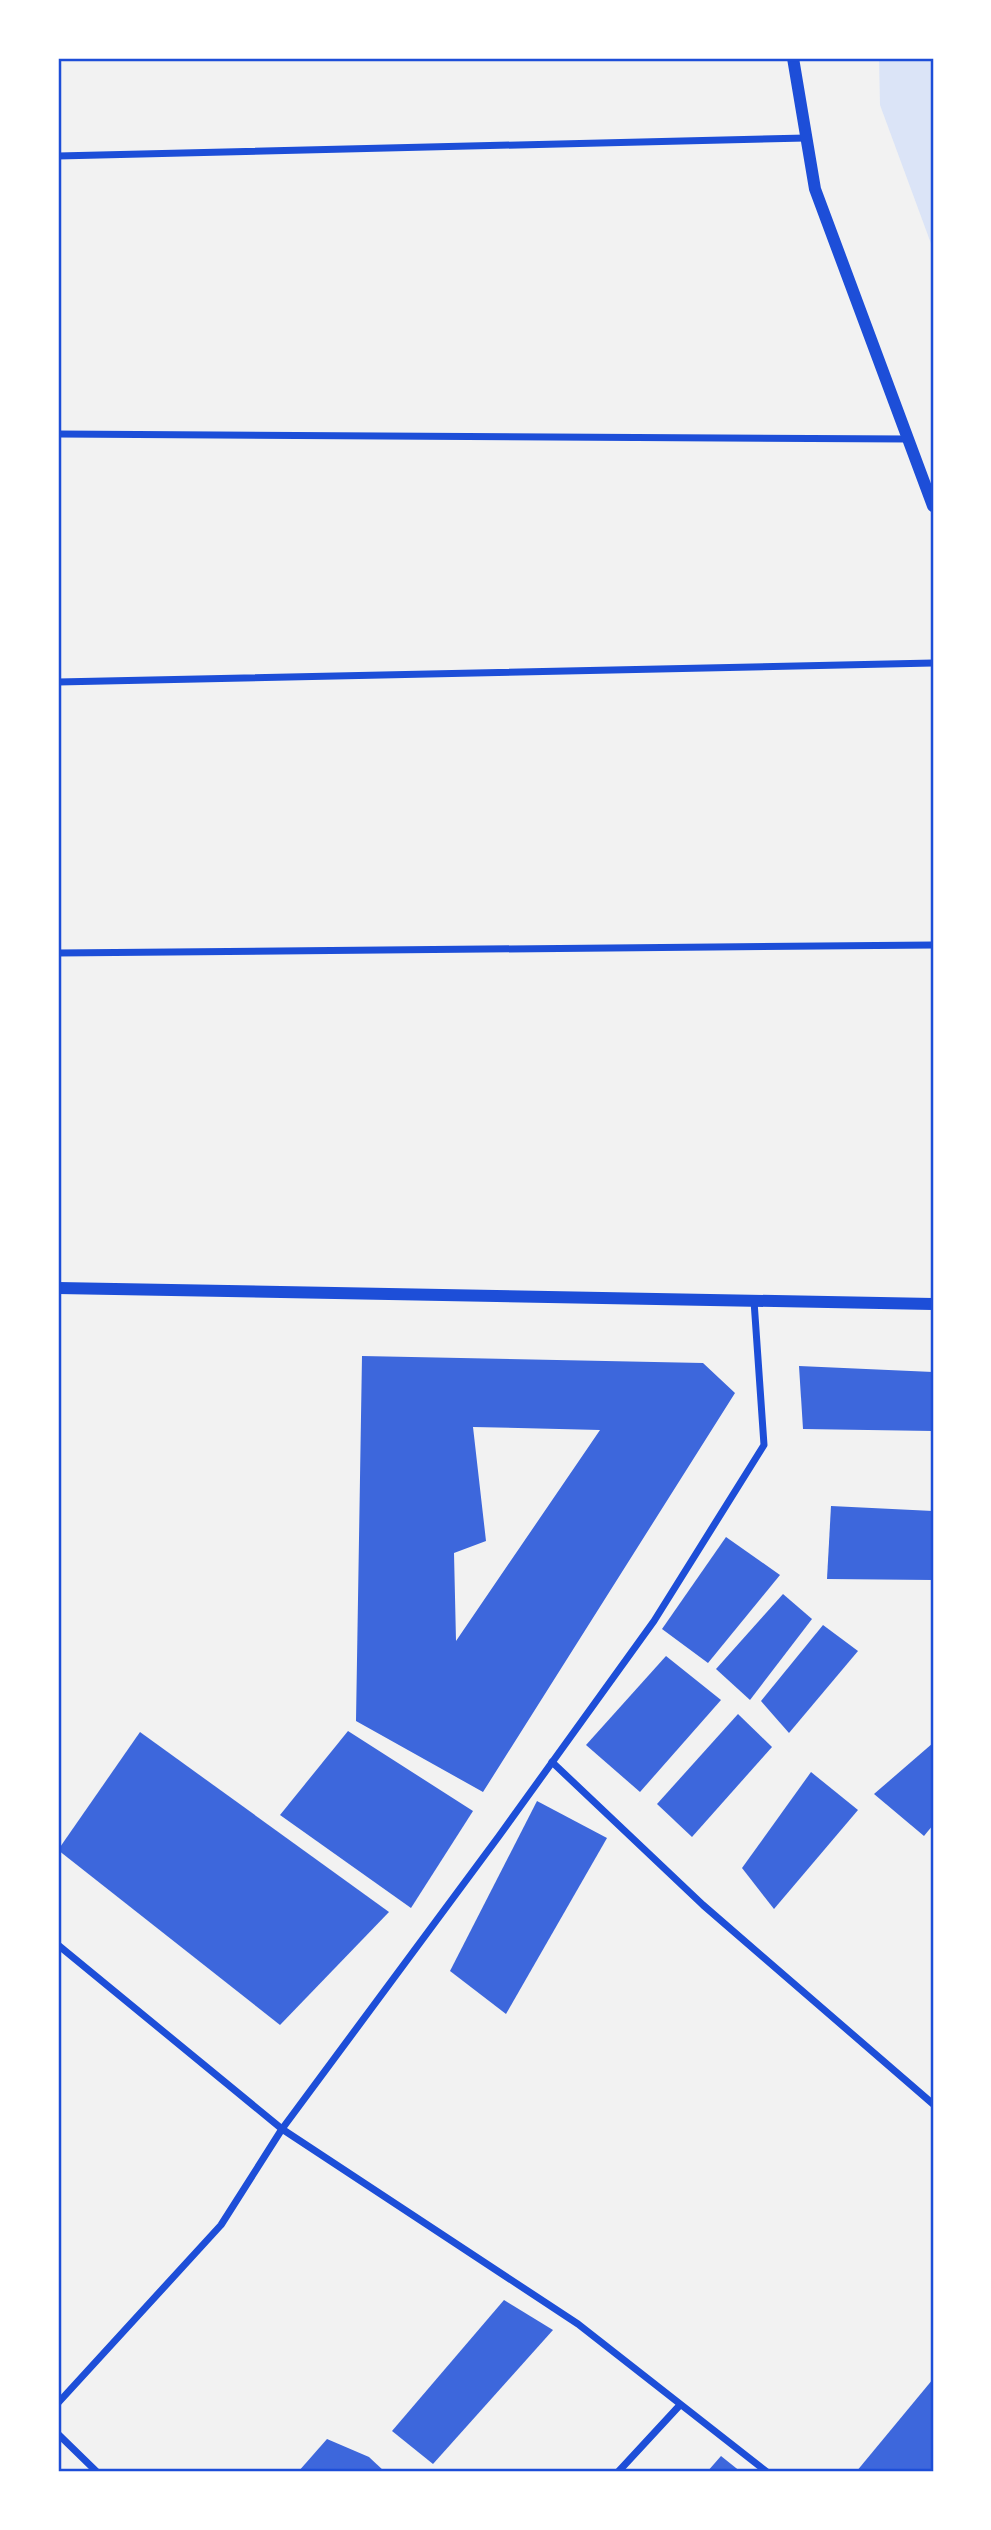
<svg xmlns="http://www.w3.org/2000/svg" width="991" height="2530" viewBox="0 0 991 2530" font-family="Bitter,serif">
<style>
.green{fill:#dbe4f7}
.building{fill:#3d67dc;fill-rule:evenodd}
.lines{fill:none;stroke-linecap:round;stroke-linejoin:round}
.minor{stroke:#1d4ed8;stroke-width:7}
.tertiary{stroke:#1d4ed8;stroke-width:12}
.neatline{fill:none;stroke:#1d4ed8;stroke-width:2.5}
</style>
<rect width="100%" height="100%" fill="#f2f2f2"/>
<polygon class="green" points="879,58 933,58 933,249 880,105"/>
<g class="building">
<path d="M362,1356L703,1363L735,1393L483,1792L356,1721ZM473,1427L600,1430L456,1641L454,1553L486,1541Z"/>
<polygon points="799,1366 933,1372 933,1431 803,1429"/>
<polygon points="831,1506 933,1511 933,1580 827,1579"/>
<polygon points="726,1537 780,1575 708,1663 662,1629"/>
<polygon points="783,1594 812,1619 750,1700 716,1669"/>
<polygon points="823,1625 858,1651 789,1733 761,1701"/>
<polygon points="666,1656 721,1700 640,1792 586,1745"/>
<polygon points="738,1714 772,1747 692,1837 657,1804"/>
<polygon points="348,1731 473,1811 411,1908 280,1815"/>
<polygon points="140,1732 389,1912 280,2025 58,1850"/>
<polygon points="933,1743 933,1825 924,1836 874,1794"/>
<polygon points="811,1772 858,1810 774,1909 742,1868"/>
<polygon points="537,1801 607,1838 506,2014 450,1971"/>
<polygon points="504,2300 553,2330 433,2464 392,2431"/>
<polygon points="933,2379 933,2472 856,2472"/>
<polygon points="327,2439 369,2457 385,2472 298,2472"/>
<polygon points="721,2456 741,2472 707,2472"/>
</g>
<g class="lines">
<g class="minor">
<polyline points="58,156 806,138"/>
<polyline points="58,434 908,439"/>
<polyline points="58,682 933,663"/>
<polyline points="58,953 933,945"/>
<polyline points="552,1762 703,1905 933,2104"/>
<polyline points="58,1945 282,2129 578,2324 767,2472"/>
<polyline points="58,2403 221,2225 282,2129 499,1836 654,1621 764,1445 754,1301"/>
<polyline points="58,2434 97,2472"/>
<polyline points="618,2472 680,2405"/>
</g>
<g class="tertiary">
<polyline points="793,58 815,189 933,506"/>
<polyline points="58,1288 933,1304"/>
</g>
</g>
<rect width="991" height="2530" fill="none" stroke="#ffffff" stroke-width="119"/>
<rect x="60" y="60" width="872" height="2410" class="neatline"/>
</svg>
